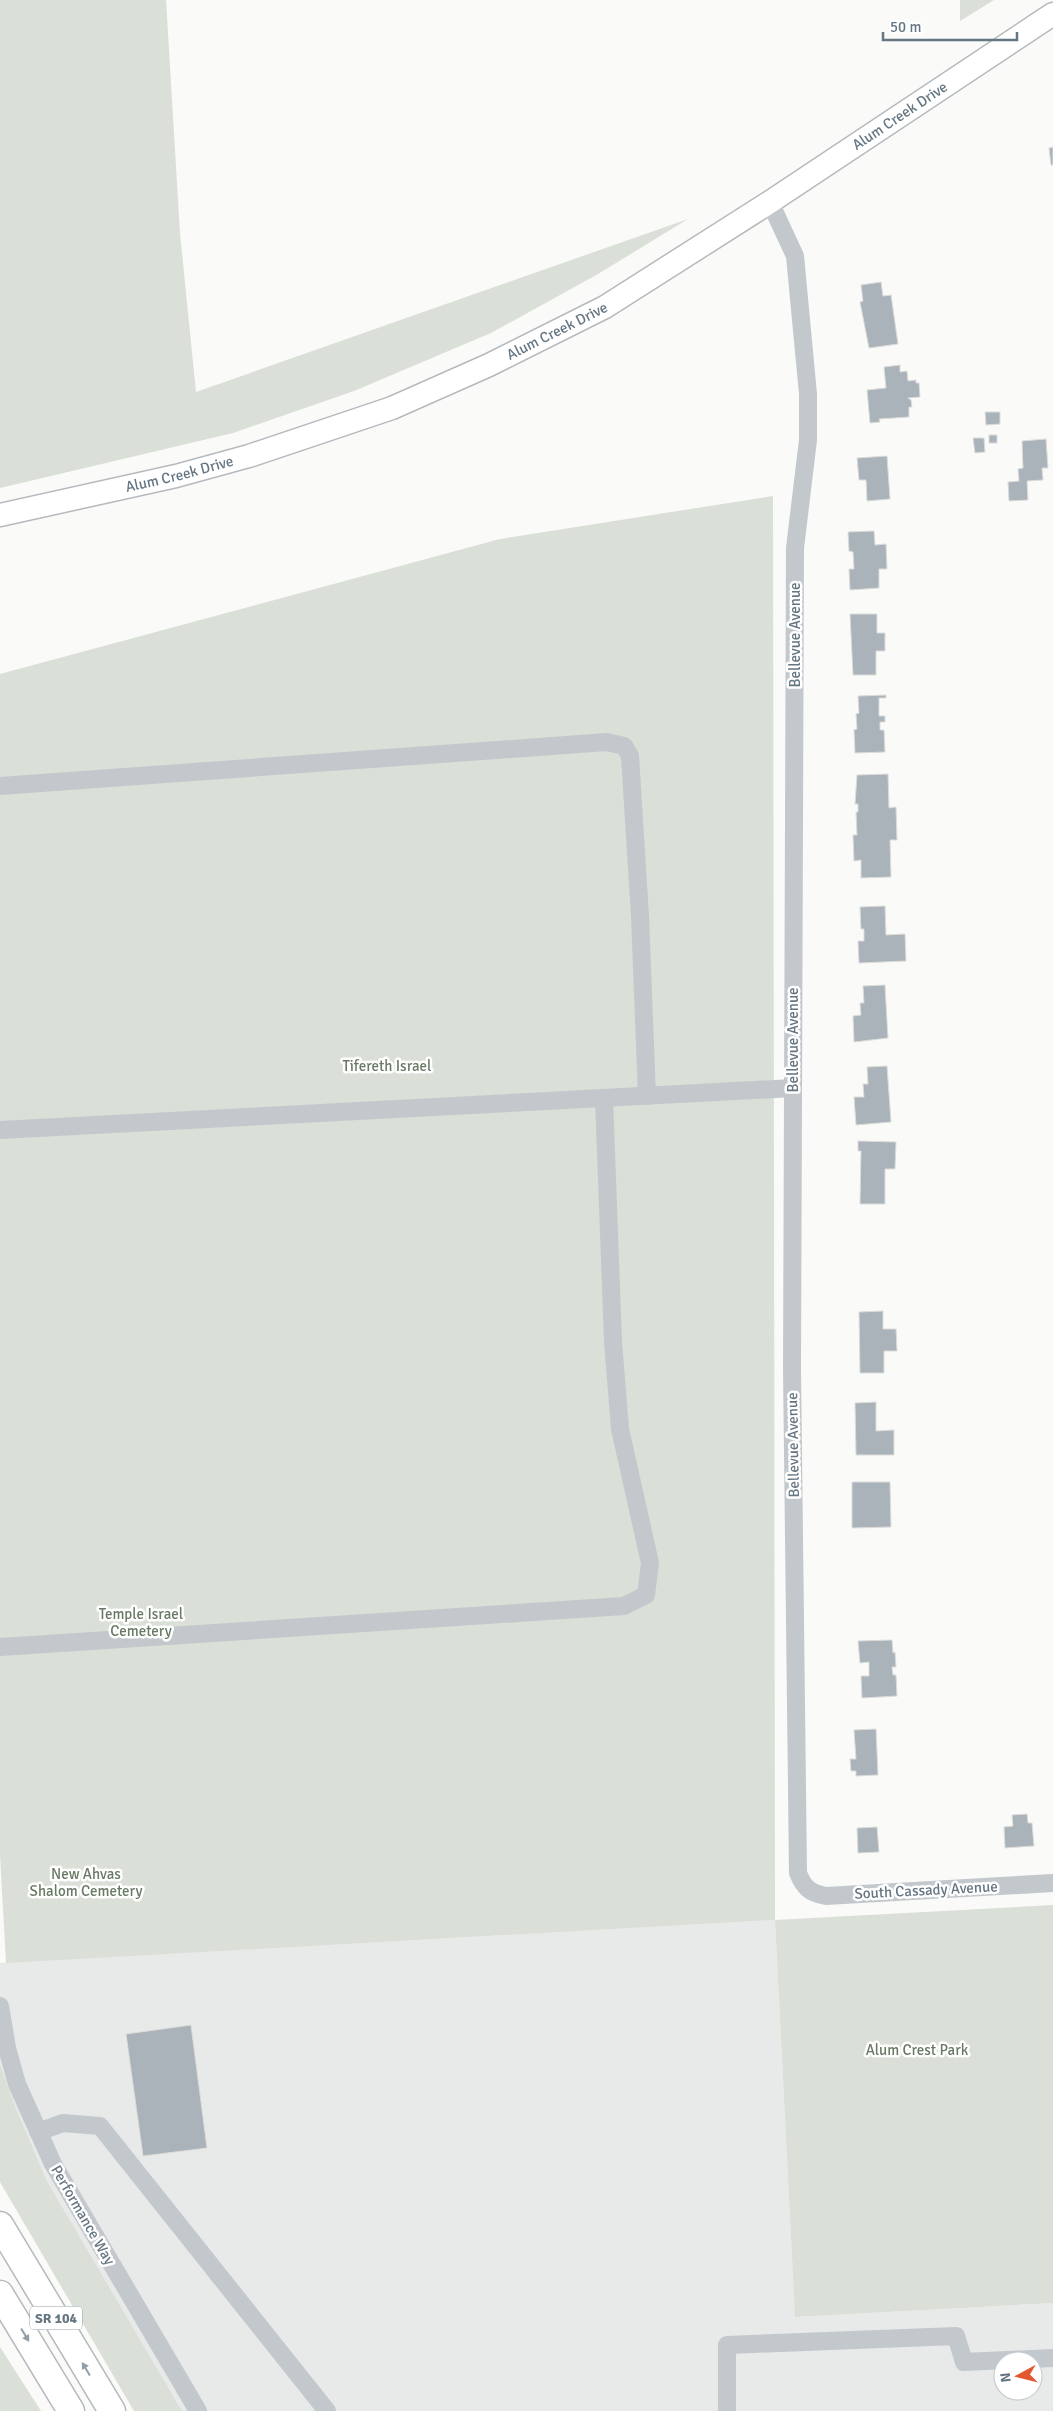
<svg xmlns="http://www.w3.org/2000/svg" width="1053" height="2411" viewBox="0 0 1053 2411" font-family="Signika,sans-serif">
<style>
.built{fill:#e8e9e9;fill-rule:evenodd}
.green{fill:#dadfd7}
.building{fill:#aab3b9;stroke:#dcdcda}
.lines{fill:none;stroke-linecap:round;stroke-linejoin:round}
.major-casing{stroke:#b5babe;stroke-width:25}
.highway-casing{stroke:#b4b9bd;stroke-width:29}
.minor{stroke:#c3c8cc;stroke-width:18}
.major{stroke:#fff;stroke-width:22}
.highway{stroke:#fff;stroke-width:26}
.oneway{fill:#939fa8}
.labels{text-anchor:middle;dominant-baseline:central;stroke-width:5;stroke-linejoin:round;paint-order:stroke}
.shield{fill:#fff;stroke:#939fa8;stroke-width:1}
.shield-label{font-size:14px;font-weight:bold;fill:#657683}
.street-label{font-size:15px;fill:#657683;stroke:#fff}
.park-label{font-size:15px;fill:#687a64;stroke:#fff}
</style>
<rect width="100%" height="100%" fill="#fafaf8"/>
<path class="built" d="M775,1920L795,2317L1053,2303V2411H182L47,2181L15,2106L0,2064V1963ZM1003,2361H1033V2391H1003Z"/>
<g class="green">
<polygon points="0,0 166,0 180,233 196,392 688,219 598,274 491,333 354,391 233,433 0,488"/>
<polygon points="960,0 994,0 960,21"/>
<polygon points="773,496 775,1920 1053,1905 1053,2303 795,2317 775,1920 6,1963 0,1855 0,674 500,539"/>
<polygon points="0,2064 15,2106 47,2181 182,2411 134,2411 0,2182"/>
<polygon points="0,2347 41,2411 0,2411"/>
</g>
<g class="building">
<polygon points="1053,147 1053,165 1051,165 1049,148"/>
<polygon points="881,282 883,296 891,295 898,344 869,348 860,302 863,301 861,285"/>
<polygon points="900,365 900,372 907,371 908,381 916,380 916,383 919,383 920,397 908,398 911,400 912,407 909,407 909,417 879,419 880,422 870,423 867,390 886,388 884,367"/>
<polygon points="985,412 1000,412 1000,424 986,425"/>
<rect x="989" y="435" width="8" height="8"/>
<polygon points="973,438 984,438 985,452 975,453"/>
<polygon points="1046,439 1048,468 1042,468 1043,480 1027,481 1028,500 1009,501 1008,482 1019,481 1018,469 1023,468 1022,441"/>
<polygon points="887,456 890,499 867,501 866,480 859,480 857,458"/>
<polygon points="874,531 875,545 886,544 887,569 879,569 879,588 850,590 849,569 854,569 853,552 849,551 848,532"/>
<polygon points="850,614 877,614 877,633 885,633 885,651 876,651 876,675 853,675"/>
<polygon points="886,695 886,698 879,698 879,716 885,716 885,722 880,722 880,730 884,730 885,752 855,753 854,730 857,729 856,714 859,713 858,696"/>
<polygon points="888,774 889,808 896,807 897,840 890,840 891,877 861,878 861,860 854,861 853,835 857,835 856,812 858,812 858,804 855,804 857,775"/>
<polygon points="885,906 886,935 905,934 906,961 859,963 858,941 864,941 864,929 861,929 860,907"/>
<polygon points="885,985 888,1038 854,1042 853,1016 861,1015 860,1003 864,1003 863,986"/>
<polygon points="887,1066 891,1122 856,1125 854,1097 864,1097 863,1084 868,1084 867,1067"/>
<polygon points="858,1141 896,1142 895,1169 885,1169 885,1204 860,1204 861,1151 858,1151"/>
<polygon points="883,1311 883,1329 896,1329 897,1351 884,1351 884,1373 860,1373 859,1312"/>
<polygon points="876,1402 876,1431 894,1430 894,1455 856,1455 855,1403"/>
<polygon points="852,1482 890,1482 891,1527 852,1528"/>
<polygon points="892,1640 893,1653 895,1652 896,1667 892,1667 893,1675 896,1675 897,1696 862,1698 861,1676 869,1676 869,1662 860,1663 858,1641"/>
<polygon points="876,1729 878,1775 856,1776 856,1771 851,1771 850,1759 856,1759 854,1730"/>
<polygon points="1027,1814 1028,1823 1032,1823 1034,1846 1005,1848 1004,1827 1013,1826 1012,1815"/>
<polygon points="877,1827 879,1852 858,1853 857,1828"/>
<polygon points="191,2025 207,2148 143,2156 126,2034"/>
</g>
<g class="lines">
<g class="major-casing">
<g id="major">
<path id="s1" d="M0,515L176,476L249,456L392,408L489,365L605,307L770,202L1053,14"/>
</g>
</g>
<g class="highway-casing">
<g id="highway">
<polyline points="0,2225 112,2411"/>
<polyline points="0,2294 71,2411"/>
</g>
</g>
<g class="minor">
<path d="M770,202L795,256L808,394V440L795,548L792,1369L798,1873C804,1888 810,1893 826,1896L1053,1883"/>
<polyline points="0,786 607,742 624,746 630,756 640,916 647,1096"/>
<polyline points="0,1130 793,1088"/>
<polyline points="0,1647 624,1606 646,1595 650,1563 620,1429 613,1341 604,1098"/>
<polyline points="0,2006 7,2048 17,2084 53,2164 198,2411"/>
<polyline points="38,2132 63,2123 100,2126 327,2411"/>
<polyline points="727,2411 727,2345 956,2336 964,2362 1053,2358"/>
</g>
<use href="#major" class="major"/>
<use href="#highway" class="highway"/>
</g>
<defs><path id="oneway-solid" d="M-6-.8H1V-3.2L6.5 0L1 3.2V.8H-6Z" transform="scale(1.25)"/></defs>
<g class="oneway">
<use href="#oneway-solid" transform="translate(25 2335) rotate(59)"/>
<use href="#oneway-solid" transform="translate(86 2369) rotate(-121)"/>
</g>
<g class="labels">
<rect class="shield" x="30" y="2306.5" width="52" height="23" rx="4"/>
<g class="shield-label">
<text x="56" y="2318">SR 104</text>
</g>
<g class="street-label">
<text stroke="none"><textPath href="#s1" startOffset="994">Alum Creek Drive</textPath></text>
<text stroke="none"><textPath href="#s1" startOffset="589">Alum Creek Drive</textPath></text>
<text stroke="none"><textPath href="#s1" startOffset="184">Alum Creek Drive</textPath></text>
<text transform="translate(795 635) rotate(-90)">Bellevue Avenue</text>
<text transform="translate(793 1040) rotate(-90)">Bellevue Avenue</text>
<text transform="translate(793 1445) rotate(-91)">Bellevue Avenue</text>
<text transform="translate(926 1890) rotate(-3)">South Cassady Avenue</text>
<text transform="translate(83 2215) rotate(60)">Performance Way</text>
</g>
<g class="park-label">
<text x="387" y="1066">Tifereth Israel</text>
<text x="141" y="1614">Temple Israel<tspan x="141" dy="17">Cemetery</tspan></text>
<text x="86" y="1874">New Ahvas<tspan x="86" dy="17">Shalom Cemetery</tspan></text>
<text x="917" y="2050">Alum Crest Park</text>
</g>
</g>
<g transform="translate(1018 2376) rotate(263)"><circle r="24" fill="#ffffff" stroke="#c1c8cd"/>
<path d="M0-4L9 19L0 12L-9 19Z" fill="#e4572e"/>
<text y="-8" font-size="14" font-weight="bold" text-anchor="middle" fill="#657683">N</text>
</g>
<path d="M883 32v8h134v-8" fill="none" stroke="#657683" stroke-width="2.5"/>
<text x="890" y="32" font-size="15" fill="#657683" stroke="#ffffff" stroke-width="4" paint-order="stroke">50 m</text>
</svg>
